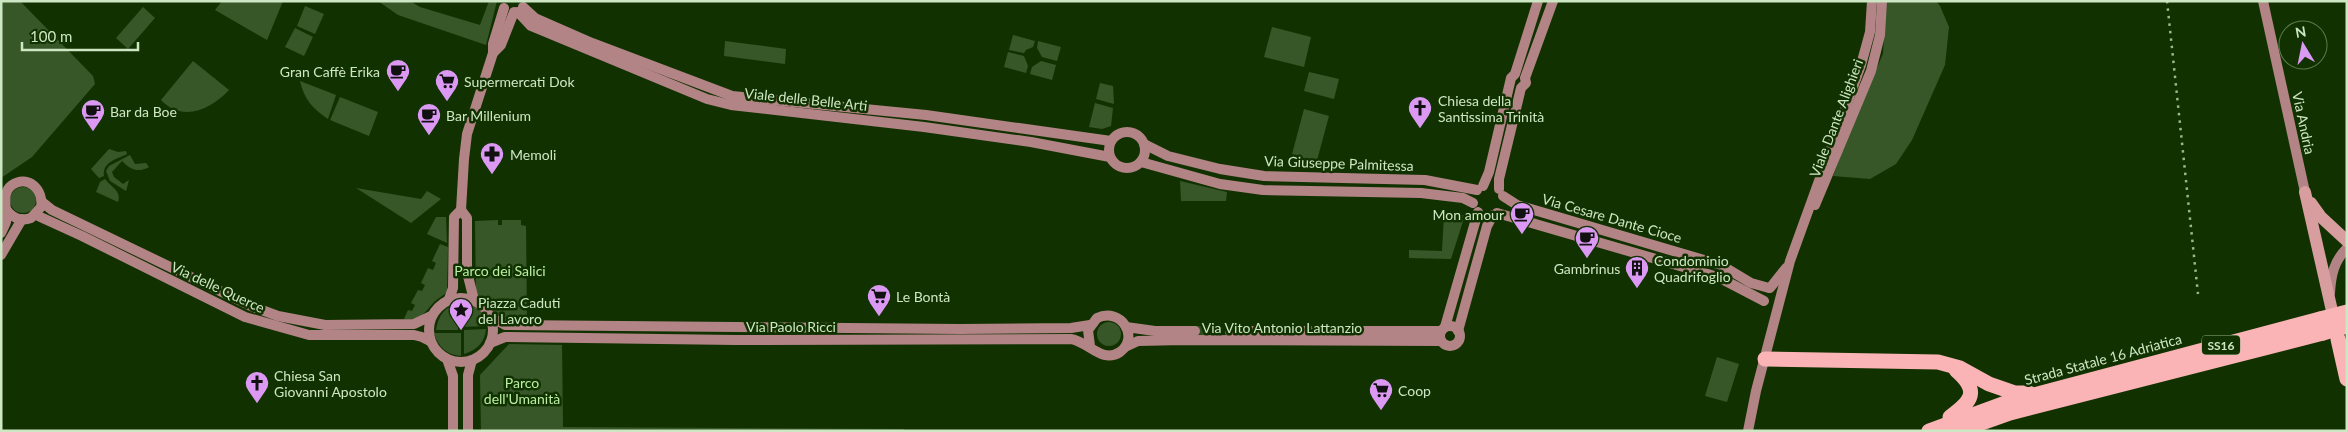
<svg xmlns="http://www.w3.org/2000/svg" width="2348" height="432" viewBox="0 0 2348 432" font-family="Lato,sans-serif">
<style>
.green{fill:#375729}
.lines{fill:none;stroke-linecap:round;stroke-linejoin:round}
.secondary-tunnel{stroke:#2d4d1d;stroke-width:10;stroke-dasharray:10 5;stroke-linecap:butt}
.secondary{stroke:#b28486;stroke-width:10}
.primary{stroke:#d89d9f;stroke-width:12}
.highway{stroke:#fbb4b6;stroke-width:15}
.rail{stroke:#9cb790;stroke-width:2.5;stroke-dasharray:2.5 5;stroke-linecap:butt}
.highway-bridge{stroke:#fbb4b6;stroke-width:15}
.labels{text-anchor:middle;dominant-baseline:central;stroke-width:5;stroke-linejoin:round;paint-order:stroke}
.shield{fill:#113200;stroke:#95b088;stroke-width:1}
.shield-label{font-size:12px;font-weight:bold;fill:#cde6c3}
.poi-label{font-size:14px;fill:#cde6c3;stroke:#113200;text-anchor:start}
.street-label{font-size:14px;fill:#cde6c3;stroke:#113200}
.park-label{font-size:14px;fill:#b9eea3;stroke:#113200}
</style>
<rect width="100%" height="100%" fill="#113200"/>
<g class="green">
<polygon points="1,1 20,1 93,76 95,84 32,157 1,178"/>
<polygon points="222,1 283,1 267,40 215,10"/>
<polygon points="378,1 410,1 420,7 480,25 489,1 497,1 486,45 398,15"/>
<polygon points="1886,1 1936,1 1940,6 1949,27 1945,65 1912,140 1896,164 1870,179 1833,176 1856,115 1883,54"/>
<polygon points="305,6 324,14 315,34 297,26"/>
<polygon points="143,7 155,18 128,49 116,38"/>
<polygon points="1272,27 1311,37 1304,67 1264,57"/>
<polygon points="295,28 313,37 304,56 285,47"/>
<polygon points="1013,35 1035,41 1033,47 1026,50 1024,53 1009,50"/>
<polygon points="725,41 786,49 785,64 724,56"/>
<polygon points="1038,41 1061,47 1057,61 1042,57 1037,48"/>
<polygon points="1008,52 1024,56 1028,66 1026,73 1004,67"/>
<path d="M193,61L229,90C211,109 183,123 161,100Z"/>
<polygon points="1041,61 1056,65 1052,80 1030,74 1032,67"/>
<polygon points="1309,72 1339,79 1334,99 1304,91"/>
<path d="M300,81L336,95L328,119C312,108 304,99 300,81Z"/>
<polygon points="1100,83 1113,86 1114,104 1096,99"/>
<polygon points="340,97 378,112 369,136 330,120"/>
<polygon points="1095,103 1113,108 1111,126 1102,129 1089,127"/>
<polygon points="1304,109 1329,116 1316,164 1291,158"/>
<path d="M109,149L118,152L126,151L127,154C117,159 102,162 104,176L99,178L91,169Z"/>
<path d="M130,155L135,164L146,163L149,167C138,173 131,170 122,161L112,172L114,177L123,184L129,180L126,191L110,181L106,171L109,166Z"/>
<path d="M105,179C111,187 122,191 118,202L96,192L100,182Z"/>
<polygon points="1180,181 1227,192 1226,201 1181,201"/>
<circle cx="23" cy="200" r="13"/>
<polygon points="356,188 421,199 427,191 441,199 411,223"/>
<polygon points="1444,215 1465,215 1451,259 1409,258 1409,250 1442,251"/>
<polygon points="436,217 446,217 447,243 427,234"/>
<path d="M498,220V225H502V220H521V225L526,226L527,321C519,320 505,322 499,317C490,310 486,300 476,294L475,221Z"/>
<path d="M440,244L448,247L447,292C443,296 438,298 434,302C424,313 420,322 404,319L408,310L412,311L415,305L411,303L418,290L422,291L425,285L421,283L428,268L433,270L436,263L432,261Z"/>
<path d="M460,303C475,302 484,312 487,326L461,327Z"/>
<path d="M458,305V330H436C438,317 444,306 458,305Z"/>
<circle cx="1109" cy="334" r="12"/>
<path d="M486,329C485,342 477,350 464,354V330Z"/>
<path d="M434,333H461V356C447,355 438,347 434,333Z"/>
<polygon points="509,344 562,345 563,427 904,429 904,431 481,431 480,375"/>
<polygon points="1717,357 1739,364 1727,402 1705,396"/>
</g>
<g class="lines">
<polyline class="secondary-tunnel" points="1195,331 1230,331"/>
<g class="secondary">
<polyline points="2263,1 2305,192"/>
<polyline points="523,7 535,18 592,43 732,96 926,115 1111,141"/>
<polyline points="518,12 531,26 707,99 731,105 924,127 1031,142 1110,157"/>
<polyline points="493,53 501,45 514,12"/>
<circle cx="1127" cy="150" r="18"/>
<polyline points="1144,144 1168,156 1220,169 1264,176 1425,180 1477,190"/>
<polyline points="1141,162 1220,184 1263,190 1421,193 1463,198 1473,203"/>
<polyline points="1483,186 1489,172 1511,78 1515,74 1538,1"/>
<polyline points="1499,189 1499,179 1521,88 1526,83 1525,78 1553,1"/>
<polyline points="1503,196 1517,205 1721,265 1751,283 1769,288"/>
<polyline points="42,202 52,210 251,306 278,316 325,325 414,324 431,316"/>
<polyline points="1815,205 1871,71 1880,35 1882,1"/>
<polyline points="1497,213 1718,277 1764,301"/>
<polyline points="36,215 82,236 245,317 309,335 414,335 422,337 430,341"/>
<path d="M1,233C3,229 5,225 6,222C8,209 0,194 12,185C28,174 44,190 41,207L31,218C20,222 10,217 5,207"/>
<polyline points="1,255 22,219"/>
<polyline points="1770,288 1786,268"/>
<path d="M2330,293C2331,275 2334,261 2347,248"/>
<circle cx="461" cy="330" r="32"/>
<polyline points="449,299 453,288 454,217 461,210"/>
<polyline points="474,300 467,272 467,218 461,210 464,159 467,134 493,53 493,44 504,8"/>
<polyline points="491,317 505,325 960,329 1071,328 1090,325"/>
<circle cx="1450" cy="336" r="10"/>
<polyline points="1126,327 1155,331 1195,331"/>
<polyline points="1445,327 1478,212"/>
<polyline points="1230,331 1441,331"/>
<polyline points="1458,331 1487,226 1493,215"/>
<path d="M490,343L505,337L736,340L1071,339C1089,342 1102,364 1120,352C1140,337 1121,307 1097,318L1088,330L1090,346"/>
<polyline points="1125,347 1138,341 1183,340 1441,341"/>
<polyline points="447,359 453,376 453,431"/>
<polyline points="468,431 468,375 472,360"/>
<polyline points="1748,431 1756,391 1790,261 1861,65 1870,32 1872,1"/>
</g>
<g class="primary">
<polyline points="2305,192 2335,324"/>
<polyline points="2311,203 2321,217 2347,241"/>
</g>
<g class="highway">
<polyline points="2338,339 2347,379"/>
<polyline points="1765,359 1938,362 1960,368 1989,384 2015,393 2029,393"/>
<path d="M1950,417C1972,401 1980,391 1956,370"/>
<polyline points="1929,431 2008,402 2320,319"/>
<polyline points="1959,431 2010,413 2323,333"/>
</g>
<polyline class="rail" points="2167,1 2198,294"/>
<g class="highway-bridge">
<polyline points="2320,319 2347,312"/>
<polyline points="2323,333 2347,326"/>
</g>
</g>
<defs>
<g id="cafe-pin" transform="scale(1.25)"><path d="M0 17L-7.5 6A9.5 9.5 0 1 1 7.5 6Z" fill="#dc99f4" stroke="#113200"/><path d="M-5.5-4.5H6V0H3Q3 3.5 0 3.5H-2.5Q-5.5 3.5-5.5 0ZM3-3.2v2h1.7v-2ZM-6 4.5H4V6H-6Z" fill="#111"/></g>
<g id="supermarket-pin" transform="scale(1.25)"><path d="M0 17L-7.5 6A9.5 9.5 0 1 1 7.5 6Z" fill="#dc99f4" stroke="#113200"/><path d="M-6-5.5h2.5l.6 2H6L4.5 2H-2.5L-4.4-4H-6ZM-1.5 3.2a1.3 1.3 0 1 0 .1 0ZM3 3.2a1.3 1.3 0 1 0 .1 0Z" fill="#111"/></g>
<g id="church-pin" transform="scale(1.25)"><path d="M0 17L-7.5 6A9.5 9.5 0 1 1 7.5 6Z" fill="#dc99f4" stroke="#113200"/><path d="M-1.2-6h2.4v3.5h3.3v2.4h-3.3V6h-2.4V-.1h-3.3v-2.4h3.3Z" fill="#111"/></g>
<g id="pharmacy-pin" transform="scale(1.25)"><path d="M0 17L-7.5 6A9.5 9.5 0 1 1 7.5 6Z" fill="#dc99f4" stroke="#113200"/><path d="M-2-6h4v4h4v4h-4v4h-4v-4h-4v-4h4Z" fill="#111"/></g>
<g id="building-pin" transform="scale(1.25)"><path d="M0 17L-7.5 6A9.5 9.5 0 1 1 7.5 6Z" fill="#dc99f4" stroke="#113200"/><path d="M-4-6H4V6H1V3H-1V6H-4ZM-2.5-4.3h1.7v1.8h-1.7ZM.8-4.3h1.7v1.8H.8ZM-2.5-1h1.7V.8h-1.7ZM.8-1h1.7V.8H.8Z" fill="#111"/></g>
<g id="sight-pin" transform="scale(1.25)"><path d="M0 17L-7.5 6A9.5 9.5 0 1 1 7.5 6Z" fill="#dc99f4" stroke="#113200"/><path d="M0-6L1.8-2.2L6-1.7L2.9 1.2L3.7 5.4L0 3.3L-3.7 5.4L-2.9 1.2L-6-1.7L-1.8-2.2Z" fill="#111"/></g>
</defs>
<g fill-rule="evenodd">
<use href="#cafe-pin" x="398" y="71"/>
<use href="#supermarket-pin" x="447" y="81"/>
<use href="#church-pin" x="1420" y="108"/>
<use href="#cafe-pin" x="93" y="111"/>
<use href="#cafe-pin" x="429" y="115"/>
<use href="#pharmacy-pin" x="492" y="154"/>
<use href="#cafe-pin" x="1522" y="214"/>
<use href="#cafe-pin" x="1587" y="238"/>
<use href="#building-pin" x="1637" y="268"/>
<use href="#supermarket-pin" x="879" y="296"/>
<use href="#sight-pin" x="461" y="310"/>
<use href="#church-pin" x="257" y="383"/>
<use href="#supermarket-pin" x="1381" y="390"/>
</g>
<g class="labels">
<rect class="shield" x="2202" y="335.5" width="38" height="19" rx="4"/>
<g class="shield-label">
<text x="2221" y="345">SS16</text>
</g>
<g class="poi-label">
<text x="380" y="71" text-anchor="end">Gran Caffè Erika</text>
<text x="464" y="81">Supermercati Dok</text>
<text x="1438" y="100">Chiesa della<tspan x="1438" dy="16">Santissima Trinità</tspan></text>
<text x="110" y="111">Bar da Boe</text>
<text x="446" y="115">Bar Millenium</text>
<text x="510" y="154">Memoli</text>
<text x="1504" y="214" text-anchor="end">Mon amour</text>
<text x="1654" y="260">Condominio<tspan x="1654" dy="16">Quadrifoglio</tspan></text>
<text x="1587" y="268" text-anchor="middle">Gambrinus</text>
<text x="896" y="296">Le Bontà</text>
<text x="478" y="302">Piazza Caduti<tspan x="478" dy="16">del Lavoro</tspan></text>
<text x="274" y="375">Chiesa San<tspan x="274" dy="16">Giovanni Apostolo</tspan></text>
<text x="1398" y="390">Coop</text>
</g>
<g class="street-label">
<text transform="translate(806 99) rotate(6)">Viale delle Belle Arti</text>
<text transform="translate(1836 118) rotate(-69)">Viale Dante Alighieri</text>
<text transform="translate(2304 123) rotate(78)">Via Andria</text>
<text transform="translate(1339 163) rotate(2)">Via Giuseppe Palmitessa</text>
<text transform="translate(1612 218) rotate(16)">Via Cesare Dante Cioce</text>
<text transform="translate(218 287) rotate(25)">Via delle Querce</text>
<text x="791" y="326">Via Paolo Ricci</text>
<text x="1282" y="327">Via Vito Antonio Lattanzio</text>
<text transform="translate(2103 359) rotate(-15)">Strada Statale 16 Adriatica</text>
</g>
<g class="park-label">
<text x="500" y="270">Parco dei Salici</text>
<text x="522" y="382">Parco<tspan x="522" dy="16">dell'Umanità</tspan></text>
</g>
</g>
<rect width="2348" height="432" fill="none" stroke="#cde6c3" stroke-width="5"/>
<g transform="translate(2303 45) rotate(350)"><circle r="24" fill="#113200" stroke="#5c7a4e"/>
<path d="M0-4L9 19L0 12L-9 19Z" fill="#dc99f4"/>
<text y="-8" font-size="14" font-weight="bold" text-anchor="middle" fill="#cde6c3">N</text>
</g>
<path d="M22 42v8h116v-8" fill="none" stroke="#cde6c3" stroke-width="2.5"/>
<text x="30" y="42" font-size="15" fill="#cde6c3" stroke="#113200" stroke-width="4" paint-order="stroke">100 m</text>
</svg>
